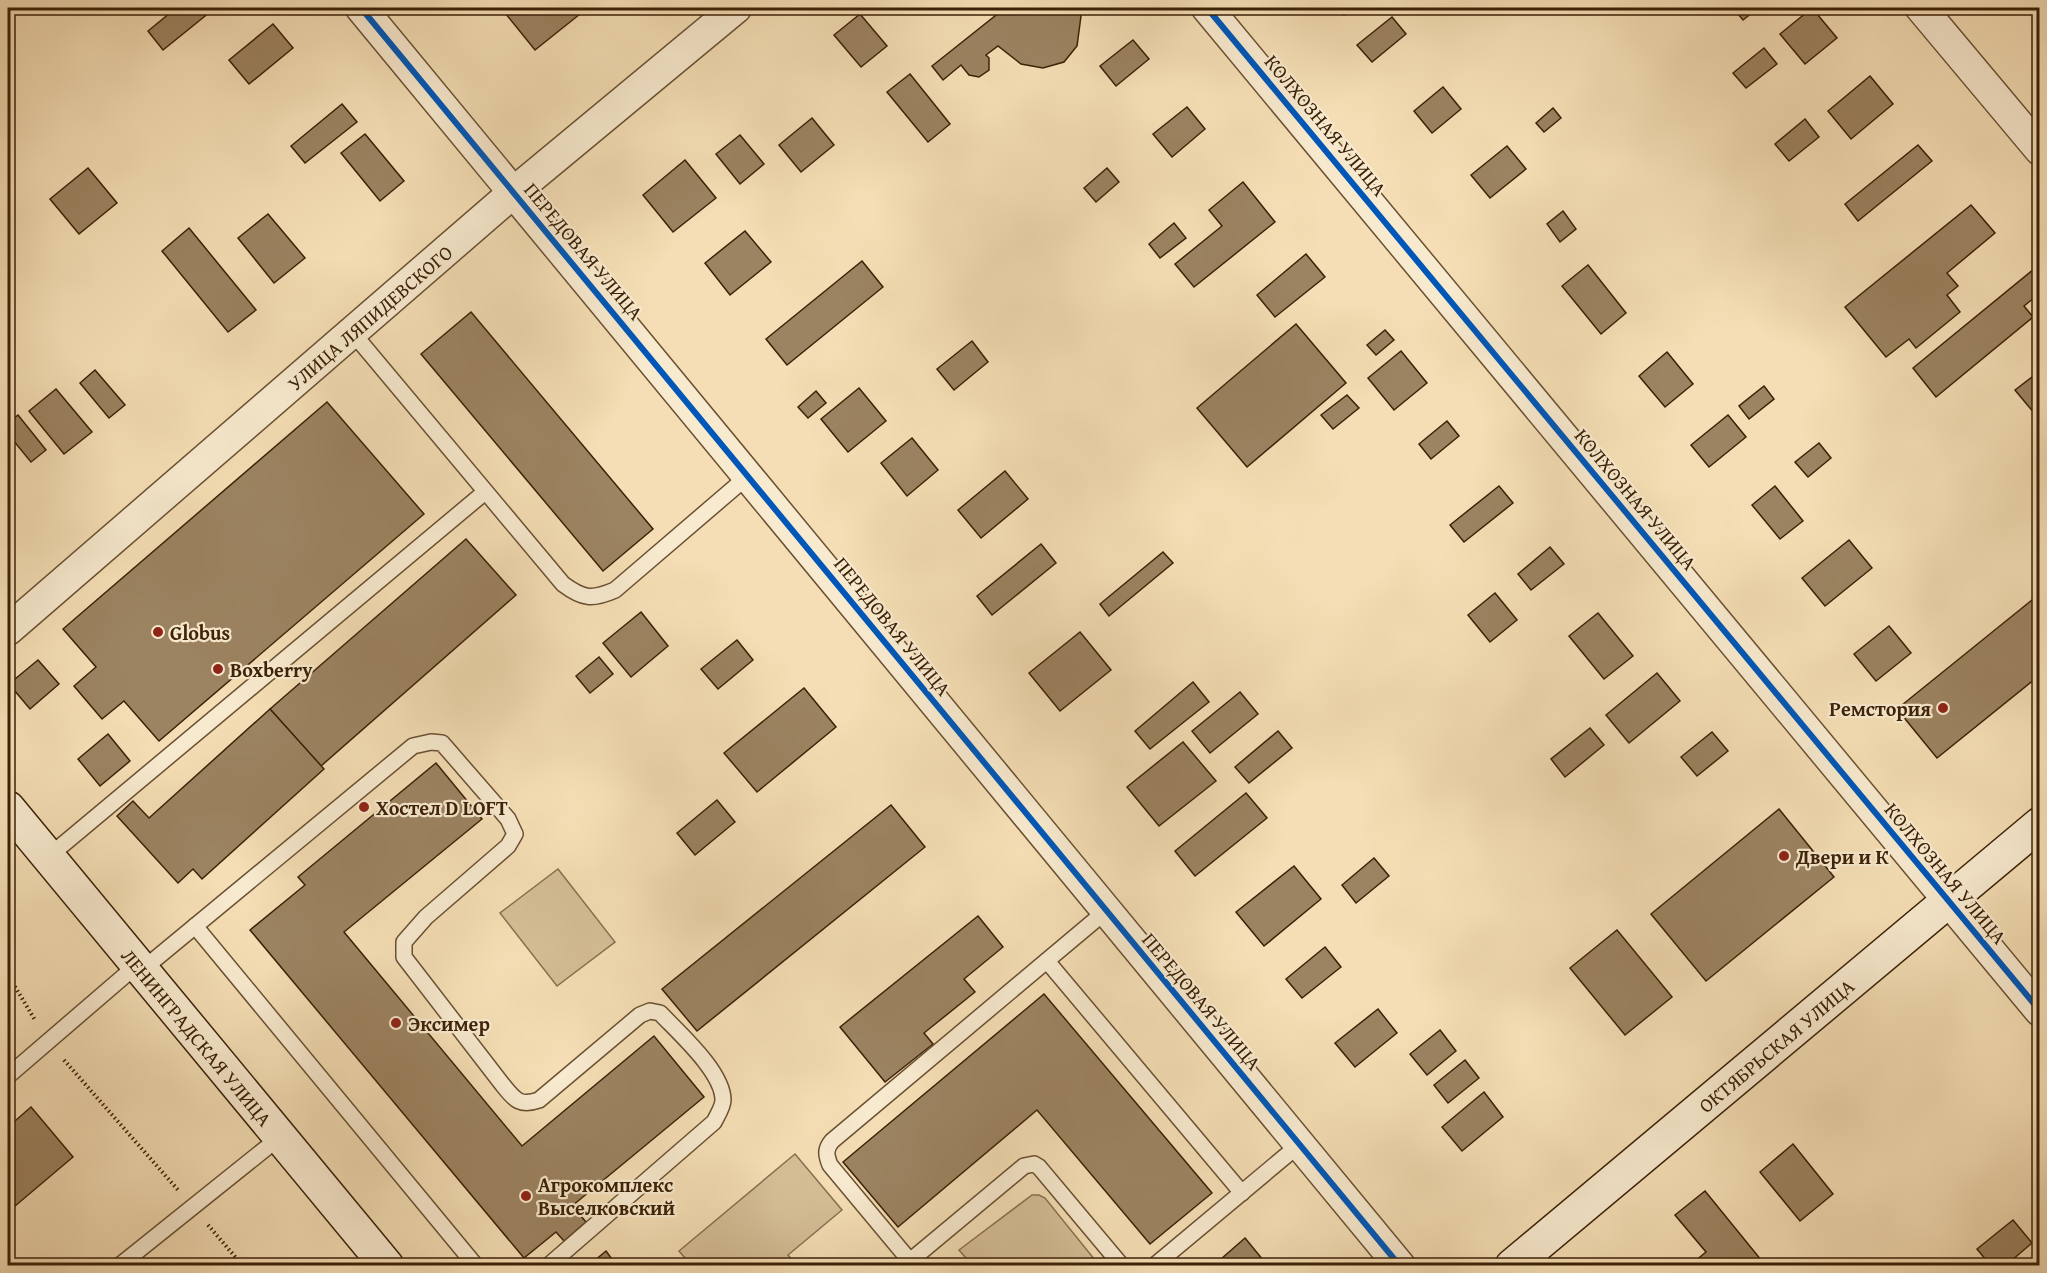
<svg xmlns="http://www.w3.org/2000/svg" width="2047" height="1273" viewBox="0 0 2047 1273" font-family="'Gentium Book Plus',serif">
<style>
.green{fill:#d5be97;stroke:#88704f;stroke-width:1.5}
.building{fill:#9c8361;stroke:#3b2107;stroke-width:1.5}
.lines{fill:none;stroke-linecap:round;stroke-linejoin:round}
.lane-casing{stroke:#6a5032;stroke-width:18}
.street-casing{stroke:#6a5032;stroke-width:33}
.secondary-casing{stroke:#3b2107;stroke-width:36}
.path{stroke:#3b2107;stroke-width:4;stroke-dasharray:1.5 3;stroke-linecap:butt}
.lane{stroke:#f8eacf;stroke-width:15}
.street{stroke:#f8eacf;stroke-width:30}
.secondary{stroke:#f8eacf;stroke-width:33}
.cycleway-casing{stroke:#f8eacf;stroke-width:10}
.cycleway{stroke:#0057b8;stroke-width:6}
.poi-dot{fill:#8f2418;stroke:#f8eacf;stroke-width:2}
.labels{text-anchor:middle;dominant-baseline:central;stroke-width:4.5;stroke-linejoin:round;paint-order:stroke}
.street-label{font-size:20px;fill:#3b2107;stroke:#f8eacf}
.poi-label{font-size:20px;font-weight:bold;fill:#3b2107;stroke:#f8eacf;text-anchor:start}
</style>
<rect width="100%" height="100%" fill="#f5deb5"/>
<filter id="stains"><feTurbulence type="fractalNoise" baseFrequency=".00333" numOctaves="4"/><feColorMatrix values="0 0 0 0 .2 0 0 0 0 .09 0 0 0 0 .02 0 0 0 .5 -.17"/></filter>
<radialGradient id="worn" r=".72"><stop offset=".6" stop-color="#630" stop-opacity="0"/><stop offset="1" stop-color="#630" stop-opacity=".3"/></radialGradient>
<g class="green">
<polygon points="558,869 615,942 557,986 500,913"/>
<polygon points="795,1154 842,1210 788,1255 796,1265 691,1265 679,1251"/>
<polygon points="1032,1195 1039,1195 1045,1198 1099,1265 1021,1266 1017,1262 1013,1265 972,1265 959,1250"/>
</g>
<g class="building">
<polygon points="176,8 215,8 163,50 148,31"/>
<polygon points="501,8 583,8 585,10 535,50"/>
<polygon points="1005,8 1076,8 1081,16 1077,46 1064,62 1043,68 1021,64 998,46 986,55 989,58 989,70 979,77 969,75 961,65 943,80 932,66"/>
<polygon points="1338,8 1353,8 1344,15"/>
<polygon points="1733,8 1758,8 1743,20"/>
<polygon points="1812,8 1837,38 1805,64 1780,34"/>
<polygon points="860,14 887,46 861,67 834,35"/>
<polygon points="1392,17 1406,34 1372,62 1357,45"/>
<polygon points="273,24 293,48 249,84 229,60"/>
<polygon points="1133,40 1149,59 1116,86 1100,66"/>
<polygon points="1764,48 1777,64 1746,88 1733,73"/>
<polygon points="910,74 950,124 928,142 887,92"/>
<polygon points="1870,76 1893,104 1851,139 1828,111"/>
<polygon points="1443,87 1461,109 1432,133 1414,111"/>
<polygon points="342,104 357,122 305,163 291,146"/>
<polygon points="1187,107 1205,129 1172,157 1153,134"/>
<polygon points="1553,108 1561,118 1544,132 1536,123"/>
<polygon points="812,118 834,145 801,172 779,145"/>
<polygon points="1805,119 1819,137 1789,161 1775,144"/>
<polygon points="365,134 404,181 380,201 341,153"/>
<polygon points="740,135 764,164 740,184 716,154"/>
<polygon points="1918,145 1932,161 1858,221 1845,204"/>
<polygon points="1507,146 1526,169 1490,198 1471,175"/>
<polygon points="685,160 716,198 673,232 643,195"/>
<polygon points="88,168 117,203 79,234 50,199"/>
<polygon points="1107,168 1119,182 1096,202 1084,188"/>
<polygon points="1243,182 1275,222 1194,287 1175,264 1222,226 1209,210"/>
<polygon points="1971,205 1995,233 1947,273 1958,286 1947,295 1960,312 1916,348 1909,339 1886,357 1845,307"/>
<polygon points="1563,211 1576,229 1560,242 1547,224"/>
<polygon points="268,214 305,258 274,283 238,238"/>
<polygon points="1174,223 1186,238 1160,258 1149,244"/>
<polygon points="189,228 256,310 228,332 162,251"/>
<polygon points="745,231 771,262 730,295 705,263"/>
<polygon points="1306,254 1325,277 1275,317 1257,295"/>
<polygon points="862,261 883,287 787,365 766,339"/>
<polygon points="2040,264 2040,293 2024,306 2033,317 1936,397 1913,368"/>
<polygon points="1588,265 1626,313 1601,334 1562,286"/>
<polygon points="471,312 653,529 603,571 421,354"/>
<polygon points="1296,324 1346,383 1247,467 1197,408"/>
<polygon points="1385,330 1394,340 1376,355 1367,345"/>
<polygon points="972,341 988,362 954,390 937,369"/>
<polygon points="1401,351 1427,383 1394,410 1368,378"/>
<polygon points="1667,352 1693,384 1665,407 1639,376"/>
<polygon points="95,370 125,405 109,418 80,383"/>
<polygon points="2040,371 2040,420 2015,390"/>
<polygon points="1764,386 1774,399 1749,419 1739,406"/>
<polygon points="859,388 886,421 848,452 821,419"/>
<polygon points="56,389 92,432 64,454 29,411"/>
<polygon points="816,391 826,403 808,418 798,407"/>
<polygon points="1347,395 1359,408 1333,429 1321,415"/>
<polygon points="327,402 424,514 159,741 124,701 102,719 74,686 96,667 63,629"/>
<polygon points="18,415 46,450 31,462 8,434 8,423"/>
<polygon points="1728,415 1746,437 1709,467 1691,445"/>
<polygon points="1447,421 1459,436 1431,459 1419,444"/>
<polygon points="912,438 938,470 907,496 881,463"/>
<polygon points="1819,443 1831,458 1808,477 1795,462"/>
<polygon points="1005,471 1028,499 981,538 958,510"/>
<polygon points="1499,486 1513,503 1464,542 1450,525"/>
<polygon points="1775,486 1803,521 1780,539 1752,505"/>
<polygon points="466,539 516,595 321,766 270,709"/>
<polygon points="1849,540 1872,568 1825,606 1802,578"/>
<polygon points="1041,544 1056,563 992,615 977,596"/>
<polygon points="1550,547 1564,564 1531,590 1518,574"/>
<polygon points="1163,552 1173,563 1109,616 1100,604"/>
<polygon points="1495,593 1517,620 1490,642 1468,615"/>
<polygon points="2032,600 2040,609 2040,675 1937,758 1897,709"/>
<polygon points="641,612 668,646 631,677 603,643"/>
<polygon points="1598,613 1633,656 1604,679 1569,636"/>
<polygon points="1889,626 1911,653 1876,681 1854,654"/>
<polygon points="1080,632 1111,670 1060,711 1029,673"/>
<polygon points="737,640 753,660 718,689 701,669"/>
<polygon points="599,657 613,674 590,693 576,676"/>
<polygon points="38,660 59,684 30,709 9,684"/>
<polygon points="1657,673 1680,701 1629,743 1606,715"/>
<polygon points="1193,682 1209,702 1150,749 1135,731"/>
<polygon points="804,688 836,727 757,792 724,753"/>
<polygon points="1240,692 1258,714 1210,753 1192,731"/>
<polygon points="270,709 324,769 202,879 193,869 178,883 117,816 133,801 149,818"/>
<polygon points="1590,728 1604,745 1565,777 1551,759"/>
<polygon points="1278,731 1292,748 1249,783 1235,767"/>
<polygon points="1712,732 1728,751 1697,776 1681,757"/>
<polygon points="108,734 130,761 100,786 78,759"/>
<polygon points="1183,742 1216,781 1159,826 1127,787"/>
<polygon points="436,763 482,819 344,932 522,1146 654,1036 704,1097 572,1206 586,1222 564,1241 556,1232 524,1258 250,930 305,885 298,877"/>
<polygon points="1246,793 1267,818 1195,876 1175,851"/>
<polygon points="717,800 735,822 695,855 677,833"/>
<polygon points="891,805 925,847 697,1031 662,989"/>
<polygon points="1779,809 1834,877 1706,981 1651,914"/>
<polygon points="1374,858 1389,876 1356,903 1342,885"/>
<polygon points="1294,866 1321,899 1264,946 1236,912"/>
<polygon points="978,916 1003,947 964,979 975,992 924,1033 933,1044 885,1082 840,1027"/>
<polygon points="1617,930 1672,997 1625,1035 1570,968"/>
<polygon points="1325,947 1341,967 1302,998 1286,979"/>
<polygon points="1044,994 1212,1193 1150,1244 1037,1110 898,1227 843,1162"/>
<polygon points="1378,1009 1397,1033 1355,1067 1335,1043"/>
<polygon points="1440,1030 1456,1051 1427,1075 1410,1054"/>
<polygon points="1465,1060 1479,1078 1448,1103 1434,1085"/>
<polygon points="1484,1092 1503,1117 1462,1151 1442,1127"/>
<polygon points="31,1107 73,1157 8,1212 8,1127"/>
<polygon points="1793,1144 1833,1194 1800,1221 1760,1172"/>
<polygon points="1705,1191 1766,1266 1689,1266 1706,1252 1675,1215"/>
<polygon points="2013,1220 2032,1243 2005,1266 1991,1266 1977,1249"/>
<polygon points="1245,1238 1268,1266 1213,1266"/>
<polygon points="606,1251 617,1266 588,1266"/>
</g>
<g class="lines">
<g class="lane-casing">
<g id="lane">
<path d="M352,332L563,584C583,599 592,600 615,590L748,476"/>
<polyline points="48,857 485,492"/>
<polyline points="195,926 476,1266"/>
<polyline points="1047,961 1242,1193"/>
<path d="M142,970L413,746L431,742L442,743L508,819L515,834L508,846L426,917L404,942V957L502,1084C514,1099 519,1107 539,1100L640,1015L650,1011L660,1013C679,1033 723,1072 723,1100C723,1107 717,1116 714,1122L548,1266"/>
<polyline points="8,1076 137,965"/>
<path d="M910,1261L830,1165C826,1155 825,1149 832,1141L1106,911"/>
<polyline points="119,1266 280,1137"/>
<polyline points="915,1266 910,1261 1024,1166 1034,1164 1039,1167 1122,1266"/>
<polyline points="1154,1266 1300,1144"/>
</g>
</g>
<g class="street-casing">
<g id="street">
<polyline points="361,8 1400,1266"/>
<polyline points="1207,8 2040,1011"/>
<polyline points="1921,8 2040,150"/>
<path id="s1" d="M8,630L514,192L736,8"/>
</g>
</g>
<g class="secondary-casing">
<g id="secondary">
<path id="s2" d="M8,808L387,1266"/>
<path id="s3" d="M1512,1266L2040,824"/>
</g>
</g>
<g class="path">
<polyline points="8,975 35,1020"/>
<polyline points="64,1060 178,1190"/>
<polyline points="208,1225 243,1266"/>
</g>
<use href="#lane" class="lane"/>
<use href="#street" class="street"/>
<use href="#secondary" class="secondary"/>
<g class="cycleway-casing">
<g id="cycleway">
<polyline points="361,8 1400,1266"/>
<polyline points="1207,8 2040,1011"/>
</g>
</g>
<use href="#cycleway" class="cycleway"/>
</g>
<g class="poi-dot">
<circle cx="158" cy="632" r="6"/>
<circle cx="218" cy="669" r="6"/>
<circle cx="1943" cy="708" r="6"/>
<circle cx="364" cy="807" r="6"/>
<circle cx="1784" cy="856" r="6"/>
<circle cx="396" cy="1023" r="6"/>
<circle cx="526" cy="1196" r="6"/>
</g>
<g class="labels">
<g class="street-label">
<text transform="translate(1326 125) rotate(50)">КОЛХОЗНАЯ УЛИЦА</text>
<text transform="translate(584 251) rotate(50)">ПЕРЕДОВАЯ УЛИЦА</text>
<text stroke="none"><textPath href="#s1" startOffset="478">УЛИЦА ЛЯПИДЕВСКОГО</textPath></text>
<text transform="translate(1636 499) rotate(50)">КОЛХОЗНАЯ УЛИЦА</text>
<text transform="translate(893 626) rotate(51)">ПЕРЕДОВАЯ УЛИЦА</text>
<text transform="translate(1946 873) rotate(50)">КОЛХОЗНАЯ УЛИЦА</text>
<text transform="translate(1202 1001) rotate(50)">ПЕРЕДОВАЯ УЛИЦА</text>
<text stroke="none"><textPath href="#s2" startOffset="297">ЛЕНИНГРАДСКАЯ УЛИЦА</textPath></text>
<text stroke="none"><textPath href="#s3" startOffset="344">ОКТЯБРЬСКАЯ УЛИЦА</textPath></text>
</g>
<g class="poi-label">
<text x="170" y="632">Globus</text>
<text x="230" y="669">Boxberry</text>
<text x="1931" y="708" text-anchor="end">Ремстория</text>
<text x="376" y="807">Хостел D LOFT</text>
<text x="1796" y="856">Двери и К</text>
<text x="408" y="1023">Эксимер</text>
<text x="538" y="1184">Агрокомплекс<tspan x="538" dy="23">Выселковский</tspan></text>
</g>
</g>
<rect width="2047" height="1273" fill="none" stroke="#f5deb5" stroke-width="30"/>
<rect x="9" y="9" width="2029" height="1255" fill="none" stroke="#3b2107" stroke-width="3"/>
<rect x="15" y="15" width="2017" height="1243" fill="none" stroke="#3b2107" stroke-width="1.5"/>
<rect width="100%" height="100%" filter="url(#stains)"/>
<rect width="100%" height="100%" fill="url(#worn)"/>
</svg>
